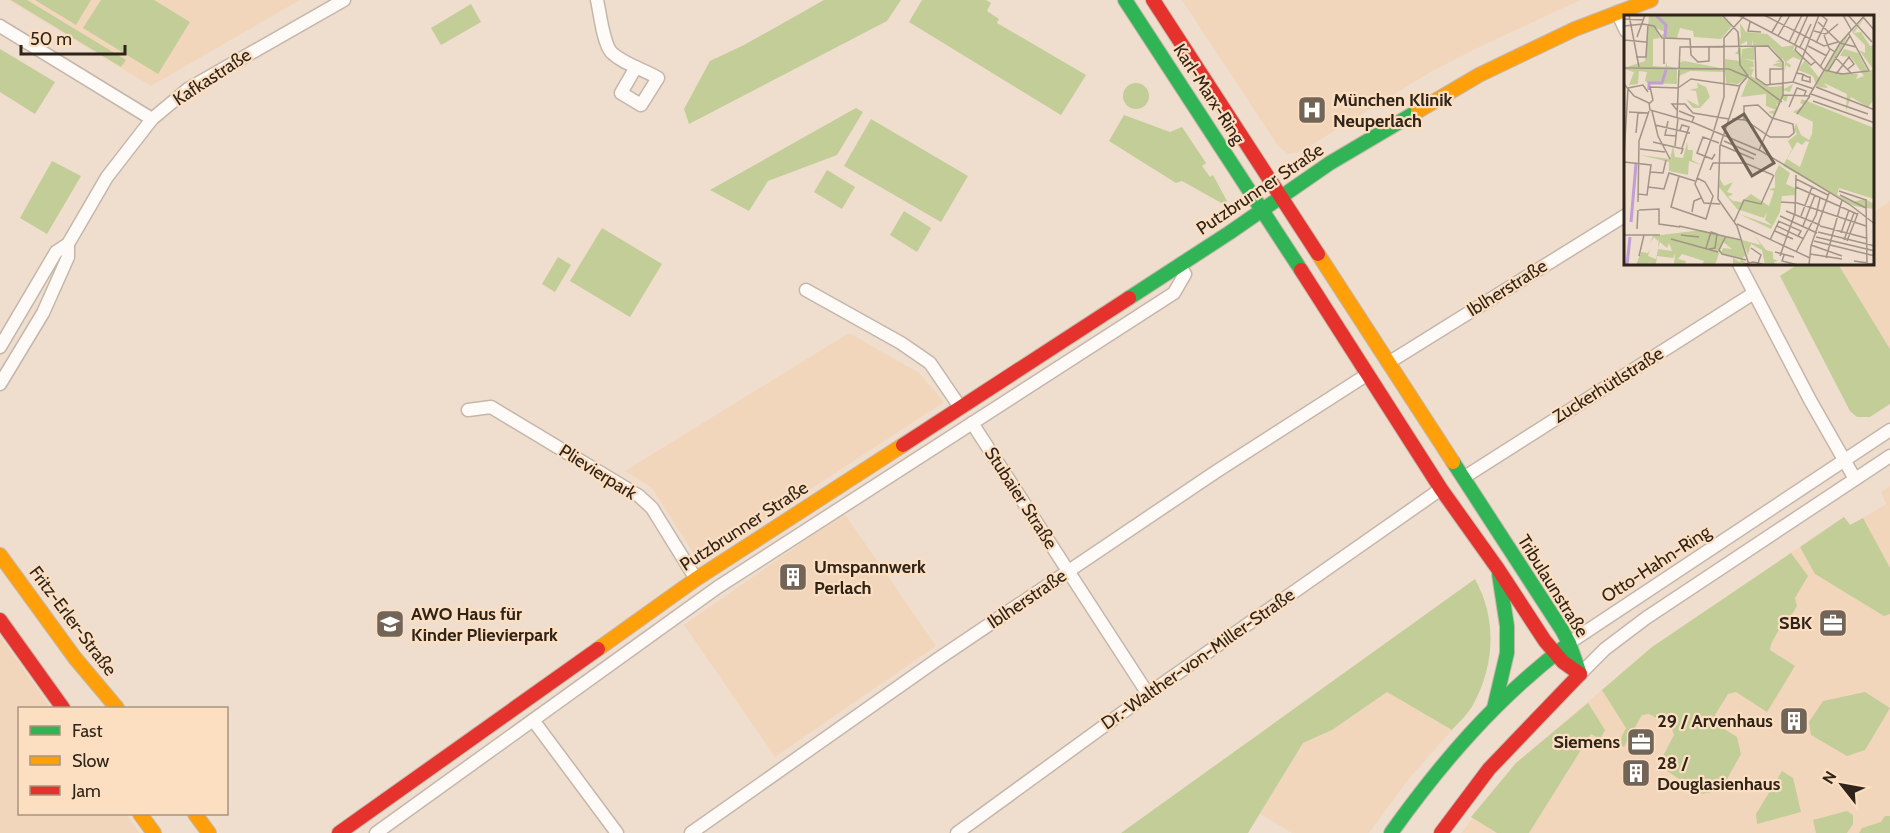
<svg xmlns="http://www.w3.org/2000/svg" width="1890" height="833" viewBox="0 0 1890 833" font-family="Cabin,sans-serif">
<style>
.built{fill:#f2d6bc}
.green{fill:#c2cd98}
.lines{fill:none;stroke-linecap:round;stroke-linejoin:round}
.street-casing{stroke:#c4b7aa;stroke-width:15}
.fast-casing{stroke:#c4b7aa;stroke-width:16}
.slow-casing{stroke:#c4b7aa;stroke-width:16}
.jam-casing{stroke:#c4b7aa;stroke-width:16}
.street{stroke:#fdfaf8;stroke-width:12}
.fast{stroke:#30b455;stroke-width:14}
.slow{stroke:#ff9f0a;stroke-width:14}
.jam{stroke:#e5322d;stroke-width:14}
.labels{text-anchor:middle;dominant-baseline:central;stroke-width:4.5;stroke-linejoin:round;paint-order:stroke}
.street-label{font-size:18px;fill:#2f2419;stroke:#fcdec1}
.poi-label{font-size:18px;font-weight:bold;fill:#2f2419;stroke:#fcdec1;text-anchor:start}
.inset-river{fill:none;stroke:#c29dd6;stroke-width:3}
.inset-road{fill:none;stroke:#a29486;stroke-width:1.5}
.view{fill:#726558;fill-opacity:0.15;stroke:#726558;stroke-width:3}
.inset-edge{fill:none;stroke:#2f2419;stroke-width:3}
</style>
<rect width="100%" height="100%" fill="#efdece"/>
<g class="built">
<polygon points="8,0 300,0 151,86"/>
<polygon points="1182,0 1580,0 1473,50 1429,73 1300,152 1288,154 1278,146"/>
<polygon points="1890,201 1890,349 1838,264 1874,264 1874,212"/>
<polygon points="849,333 919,373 944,402 699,562 652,488 625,471"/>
<polygon points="1890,486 1890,833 1461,833 1516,763 1652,647 1844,517 1851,525 1886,504 1881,492"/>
<polygon points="844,513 936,646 775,757 684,625"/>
<polygon points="0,636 51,708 20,708 20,814 126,814 140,833 0,833"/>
<polygon points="1387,692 1452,730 1407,781 1369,833 1292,833 1260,814 1303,743 1332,730"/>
</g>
<g class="green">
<polygon points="11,0 27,0 126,60 121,67"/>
<polygon points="35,0 91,0 76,25"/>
<polygon points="101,0 154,0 190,22 158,74 83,28"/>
<polygon points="824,0 901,0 887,21 689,124 684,109 710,61 744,45"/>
<polygon points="922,0 986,0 991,3 987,11 999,19 997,23 1086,75 1061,115 909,22"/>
<polygon points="471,4 481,22 441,45 431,28"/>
<polygon points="0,49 55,82 35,114 0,92"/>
<circle cx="1136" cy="96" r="13"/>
<polygon points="856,108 863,112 837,155 768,181 749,211 710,190"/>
<polygon points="1124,115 1170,132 1182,127 1206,163 1202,166 1210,177 1213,175 1227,201 1225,205 1182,181 1176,183 1109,141"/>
<polygon points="871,119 968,176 941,222 844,166"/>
<polygon points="52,161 81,176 47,234 20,218"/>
<polygon points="827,170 855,187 842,209 814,192"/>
<polygon points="904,211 931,228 917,252 890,235"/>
<polygon points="602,228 662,264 630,317 570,281"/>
<polygon points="558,257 571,265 555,292 542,284"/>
<polygon points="1798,264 1838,264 1890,349 1890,404 1870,417 1857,417 1850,411 1780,276"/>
<polygon points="1844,517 1850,525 1863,518 1890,568 1890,614 1884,616 1815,574 1800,547"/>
<polygon points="1791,553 1808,576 1795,598 1797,606 1784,628 1780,628 1771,644 1770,650 1795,666 1767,712 1736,692 1728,694 1715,715 1718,725 1737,737 1741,754 1721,790 1702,794 1667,771 1663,756 1674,735 1671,726 1649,714 1642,715 1624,747 1618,744 1626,728 1602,690 1652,647"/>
<path d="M1475,579C1497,619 1495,665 1473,705C1468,714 1459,722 1452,730L1387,692L1332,730L1303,743L1248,833H1121Z"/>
<polygon points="1865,692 1890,708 1865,750 1847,756 1811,735 1809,722 1823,701"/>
<polygon points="1588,703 1605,730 1600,739 1591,734 1529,833 1497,833 1471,817 1516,763"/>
<polygon points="1782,771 1793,778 1801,812 1757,824 1756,814"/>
<polygon points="1847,811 1853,815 1853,824 1847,833 1816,833 1813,820"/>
<polygon points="1885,816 1890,816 1890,833 1859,833 1862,828 1881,822"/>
</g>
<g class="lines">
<g class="street-casing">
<g id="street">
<path d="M597,0C600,13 603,42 611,52C623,64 643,69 658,78L641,105L621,93L636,67"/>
<polyline points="1617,12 1626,31"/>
<polyline points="0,26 152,119"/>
<polyline points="1739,264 1810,400 1855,479"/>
<polyline points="806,290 901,343 930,363 960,407"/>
<polyline points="0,347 56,252 68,244 107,177 152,119 188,89 344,0"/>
<polyline points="1388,363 1626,215"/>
<polyline points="0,384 43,313 68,257 68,244"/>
<polyline points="468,410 491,407 639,496 652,508 696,579"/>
<polyline points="972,423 1148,694"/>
<polyline points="1463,478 1754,293"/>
<polyline points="1569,643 1890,430"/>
<polyline points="1580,674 1605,649 1646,618 1890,456"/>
<polyline points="533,720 617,833"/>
<polyline points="376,833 718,587 1174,293 1185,274 1179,265"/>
<polyline points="691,833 938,659 1217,471 1368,374"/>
<polyline points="957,833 1148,694 1441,489"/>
</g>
</g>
<g class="fast-casing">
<g id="fast">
<polyline points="1125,0 1301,270"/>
<polyline points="1129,298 1229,233 1330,163 1418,111"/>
<polyline points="1453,462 1562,630 1569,643 1580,674"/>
<polyline points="1494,708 1507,653 1507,626 1499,574"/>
<path d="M1391,833C1441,763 1495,700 1563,648"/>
</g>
</g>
<g class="slow-casing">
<g id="slow">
<polyline points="1418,111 1479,75 1575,29 1651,0"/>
<polyline points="1318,254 1453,462"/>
<polyline points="0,555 75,658 117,708"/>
<polyline points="598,649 696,579 903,445"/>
<polyline points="140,814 154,833"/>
<polyline points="195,814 209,833"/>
</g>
</g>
<g class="jam-casing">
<g id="jam">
<polyline points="1153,0 1318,254"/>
<polyline points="1301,270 1441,489 1498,569 1545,641 1563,662 1580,674"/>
<polyline points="903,445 1129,298"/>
<polyline points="0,620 63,708"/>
<polyline points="339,833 598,649"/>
<polyline points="1441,833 1489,769 1580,674"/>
</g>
</g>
<use href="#street" class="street"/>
<use href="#fast" class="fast"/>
<use href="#slow" class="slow"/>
<use href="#jam" class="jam"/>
</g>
<defs>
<g id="hospital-square" transform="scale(1.5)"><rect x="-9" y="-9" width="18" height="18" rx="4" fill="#726558" stroke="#fcdec1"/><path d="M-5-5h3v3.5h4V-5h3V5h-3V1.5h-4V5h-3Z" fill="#fff"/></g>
<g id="building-square" transform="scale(1.5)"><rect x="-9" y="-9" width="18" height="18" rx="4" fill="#726558" stroke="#fcdec1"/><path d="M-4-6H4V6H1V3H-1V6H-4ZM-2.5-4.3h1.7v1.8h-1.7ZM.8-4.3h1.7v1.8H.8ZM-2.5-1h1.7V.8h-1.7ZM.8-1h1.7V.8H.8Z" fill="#fff"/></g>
<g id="office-square" transform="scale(1.5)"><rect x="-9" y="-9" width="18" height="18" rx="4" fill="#726558" stroke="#fcdec1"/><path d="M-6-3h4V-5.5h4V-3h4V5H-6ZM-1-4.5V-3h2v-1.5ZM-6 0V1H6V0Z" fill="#fff"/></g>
<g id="school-square" transform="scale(1.5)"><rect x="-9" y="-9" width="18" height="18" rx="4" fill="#726558" stroke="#fcdec1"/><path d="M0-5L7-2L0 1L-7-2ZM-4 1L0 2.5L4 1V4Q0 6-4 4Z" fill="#fff"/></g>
</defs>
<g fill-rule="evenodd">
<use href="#hospital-square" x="1312" y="110"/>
<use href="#building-square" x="793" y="577"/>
<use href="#office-square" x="1833" y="623"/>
<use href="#school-square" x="390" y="624"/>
<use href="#building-square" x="1794" y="721"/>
<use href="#office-square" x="1641" y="742"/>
<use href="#building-square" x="1636" y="773"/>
</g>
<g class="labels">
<g class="street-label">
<text transform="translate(212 77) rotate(-33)">Kafkastraße</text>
<text transform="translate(1209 94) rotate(57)">Karl-Marx-Ring</text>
<text transform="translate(1260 189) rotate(-34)">Putzbrunner Straße</text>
<text transform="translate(1507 288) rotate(-32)">Iblherstraße</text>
<text transform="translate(1608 385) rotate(-32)">Zuckerhütlstraße</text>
<text transform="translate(598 472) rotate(32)">Plievierpark</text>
<text transform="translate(1021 498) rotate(57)">Stubaier Straße</text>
<text transform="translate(744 526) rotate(-33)">Putzbrunner Straße</text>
<text transform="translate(1656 564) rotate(-33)">Otto-Hahn-Ring</text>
<text transform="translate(1553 586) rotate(58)">Tribulaunstraße</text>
<text transform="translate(1027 599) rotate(-34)">Iblherstraße</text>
<text transform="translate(73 621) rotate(53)">Fritz-Erler-Straße</text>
<text transform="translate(1198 659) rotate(-35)">Dr.-Walther-von-Miller-Straße</text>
</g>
<g class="poi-label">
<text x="1333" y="100">München Klinik<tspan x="1333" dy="21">Neuperlach</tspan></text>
<text x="814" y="567">Umspannwerk<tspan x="814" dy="21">Perlach</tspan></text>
<text x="411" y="614">AWO Haus für<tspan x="411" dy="21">Kinder Plievierpark</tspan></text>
<text x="1812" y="623" text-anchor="end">SBK</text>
<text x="1773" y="721" text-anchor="end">29 / Arvenhaus</text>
<text x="1620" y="742" text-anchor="end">Siemens</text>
<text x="1657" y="763">28 /<tspan x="1657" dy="21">Douglasienhaus</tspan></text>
</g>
</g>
<g transform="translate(1624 15)">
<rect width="250" height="250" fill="#efdece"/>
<path d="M25,0H96L108,11L97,24L70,22L69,16L56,13L53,23H40L37,21L41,17L32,13L36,23L29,24V51L41,52L43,47V51L53,53H0L21,46ZM242,0L230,18L237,17L246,31L250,30V85L244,92L227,82L222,96L223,79L200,68L204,73L193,72L189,61L174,55L181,45L196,64L216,28L225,19L204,57L234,59L232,64L240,61L227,42L216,41L220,34L234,38L244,57L249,54L235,35L241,38V30L228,17ZM116,8L122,17L143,19L158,32L171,30L169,35L178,42L176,45L169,42L162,47L167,50L166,53L162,50L160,58L161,47L158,43L159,53L148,50L157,47H151L157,44L147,32L129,30L128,24V30H123V26L116,30L112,13L117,25ZM117,32V45L118,34L130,32V45L119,44L129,46L130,52L124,53L130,54L127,61L145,72L159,71L160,74L169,69L166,77L159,75V81H164L162,87L157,83L155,91L152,88L154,94L151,100L144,97L152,95L142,91V79L117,82L126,60L114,69L102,68L101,57L66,56L55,61L56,54H98L56,53L55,47H60L55,45L101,54V44L116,46L115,37V39H111ZM0,54H53V69L24,68L21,66L23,57L15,56L14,69L5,70L10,57ZM73,68L82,72L86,82L76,93H69L62,84L75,91L72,76L65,75L74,73ZM178,84L250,113V184L215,173L213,180L228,187L241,184L250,189V194L230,191L159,151L168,134L164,126L173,119L170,115L172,108L177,120L185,125L188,119L189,107L169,97L181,90L176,88ZM182,126L185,127L176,152L163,144L173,127L178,130ZM63,127L64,135H69L68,145L77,150L65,146L64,160L45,156V147L16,140L46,144L49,131L51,142L59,143ZM155,150L166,158L162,169L171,173V180L158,181L156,197L147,214L115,199L149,211L141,205L143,197L140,203L113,194L95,172L96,164L100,171L109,167L103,177L109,179L104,182L109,186L117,187L127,179L145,191L150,176L144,174L151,173V158ZM78,215L117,226L122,240L117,244L125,250H109V243L116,247L117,244L97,238L99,233L108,234L99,227L91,250H78L80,246L58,239L54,244L62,246L61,250H50L51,239L49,243L33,241L32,249L49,250H28L25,247L26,250H12L17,237L24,238L26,233L24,241L32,244L34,234L48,236L45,228L43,233L36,227L34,233L35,222L34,226L30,222L26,228L29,221ZM127,216L142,235L149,237V244L154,246L150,247L152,250H141L138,235L127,229L124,240L118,225L137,230Z" fill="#c2cd98" fill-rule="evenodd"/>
<path class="inset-river" d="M32,0L42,10L41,22M25,75V68H38L42,55M7,207L12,149M3,250L6,222"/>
<path class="inset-road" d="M5,0L15,52M98,0L114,17L116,50L124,61L116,70L96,131L94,184L113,211L125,250M114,0L179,34L200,55L218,59L245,56L225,19M140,0L200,31L214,27M219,0L228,16M224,0L248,27M239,2L251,16M0,4L20,5M126,7L124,16L137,17M194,7L216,28L232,32M19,9L30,11L38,23L66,24L67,40L74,47L85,46V31M0,11L19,9M190,16L202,19L214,9M148,17L158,0M200,20L205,33L211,37M154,21L166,0M13,22L21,0M0,25L22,27M165,27L178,0M192,28L203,5L197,0M171,29L184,0M173,30L171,35L187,50L191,47M131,31L132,63L142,70L169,67M184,31L203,41M176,32L187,9M12,42H22L24,9M211,42L228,59M40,49V23M196,52L206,34M0,53L105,54L124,62M204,56L226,21M172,58L178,59L184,62H186V67L178,65L179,60M212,59L225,42L230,49L224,54M124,62L158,87M169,67L195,0M169,67L190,74M0,69L10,81L25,88L26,95L68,107L137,136L225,189L251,209M146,70V54H159M192,72L251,95M4,73L19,70L24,77M54,73L67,64L116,71M187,79L244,99M159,80L185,81L216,28L241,0M189,86L251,108M25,89L29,85L26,72L55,73M165,92L173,73L182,76L180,81M53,95L48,89H61L69,98L105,104M28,96L34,121L46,144M55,96L70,102L68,107M5,97L24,98M173,99L186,81M53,102L56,32L144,31L159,47V80L135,135M108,104L121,105L146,122H165L170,118L169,109L148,103L134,90L120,91V105M44,106L41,120L52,121M31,110L66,118M56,115L58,110L65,112L58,133M90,115L100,82V23L121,0M90,116L71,169L80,188L96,189M12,118L14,98M100,126L132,140M29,127L59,134L57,139M97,130L130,144M51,131L54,103M16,134L41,137M91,139L88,144L73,138L79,122L95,128M0,140L4,74M0,147L27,150L23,180L14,179M86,155L89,148H121L149,160M26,157L39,158L42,145M55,161L47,192L82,204L89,181L81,167L73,163M172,164L204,180M24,172L40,174L45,158L71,166M172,172L233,199M215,176L242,185M216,180L242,193M242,184L243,250M14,187L15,126L25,96M157,187L173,188L242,211M15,195L35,194V209L56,212M162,196L196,210M68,197L70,186L77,183M156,201L193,218M177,201L188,172M154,206L177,216L174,221M110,207L120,185L137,189L150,160M113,209L186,243M55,211L117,225M153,211L180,224M179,211L191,180M196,211L242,223M13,214L14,195M151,216L169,224M194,217L251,231M217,218L225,195M0,220H36M57,220L75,222M102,221L95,235L98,239L122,245M192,222L251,236M47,224L94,237M146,225L155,206M220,225L230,198M190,226L251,241M223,226L234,198M187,230L218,241M82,233L87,217L93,219L91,233L85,234M127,233L137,240L134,248M151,237L170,242M172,237L192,200L196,183M186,239L218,244M160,240L158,246L174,250M15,241L20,220M156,241L171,198L172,160M202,243L218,185M230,246L251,249M117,250L129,247L142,250M185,250L187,231L205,178"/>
<path class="view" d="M120,99L150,148L128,161L99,112Z"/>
<rect width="250" height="250" class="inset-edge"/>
</g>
<rect x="18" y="707" width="210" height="108" fill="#fcdec1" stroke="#aa947e" stroke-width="1.5"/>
<rect x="30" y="726" width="30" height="9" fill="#30b455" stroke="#aa947e" stroke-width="1.5"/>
<text x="72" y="737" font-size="18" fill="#2f2419">Fast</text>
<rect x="30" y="756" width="30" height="9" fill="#ff9f0a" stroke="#aa947e" stroke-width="1.5"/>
<text x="72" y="767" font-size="18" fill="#2f2419">Slow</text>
<rect x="30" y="786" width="30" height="9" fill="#e5322d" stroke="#aa947e" stroke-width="1.5"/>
<text x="72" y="797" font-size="18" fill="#2f2419">Jam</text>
<g transform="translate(1842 785) rotate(301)" stroke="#fcdec1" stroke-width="4.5" paint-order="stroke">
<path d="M0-4.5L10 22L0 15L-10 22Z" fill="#2f2419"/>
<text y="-9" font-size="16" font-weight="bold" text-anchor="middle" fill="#2f2419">N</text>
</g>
<path d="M21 45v9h104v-9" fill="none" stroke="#2f2419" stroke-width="3"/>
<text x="30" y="45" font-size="18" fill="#2f2419" stroke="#fcdec1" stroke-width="4.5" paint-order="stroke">50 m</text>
</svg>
